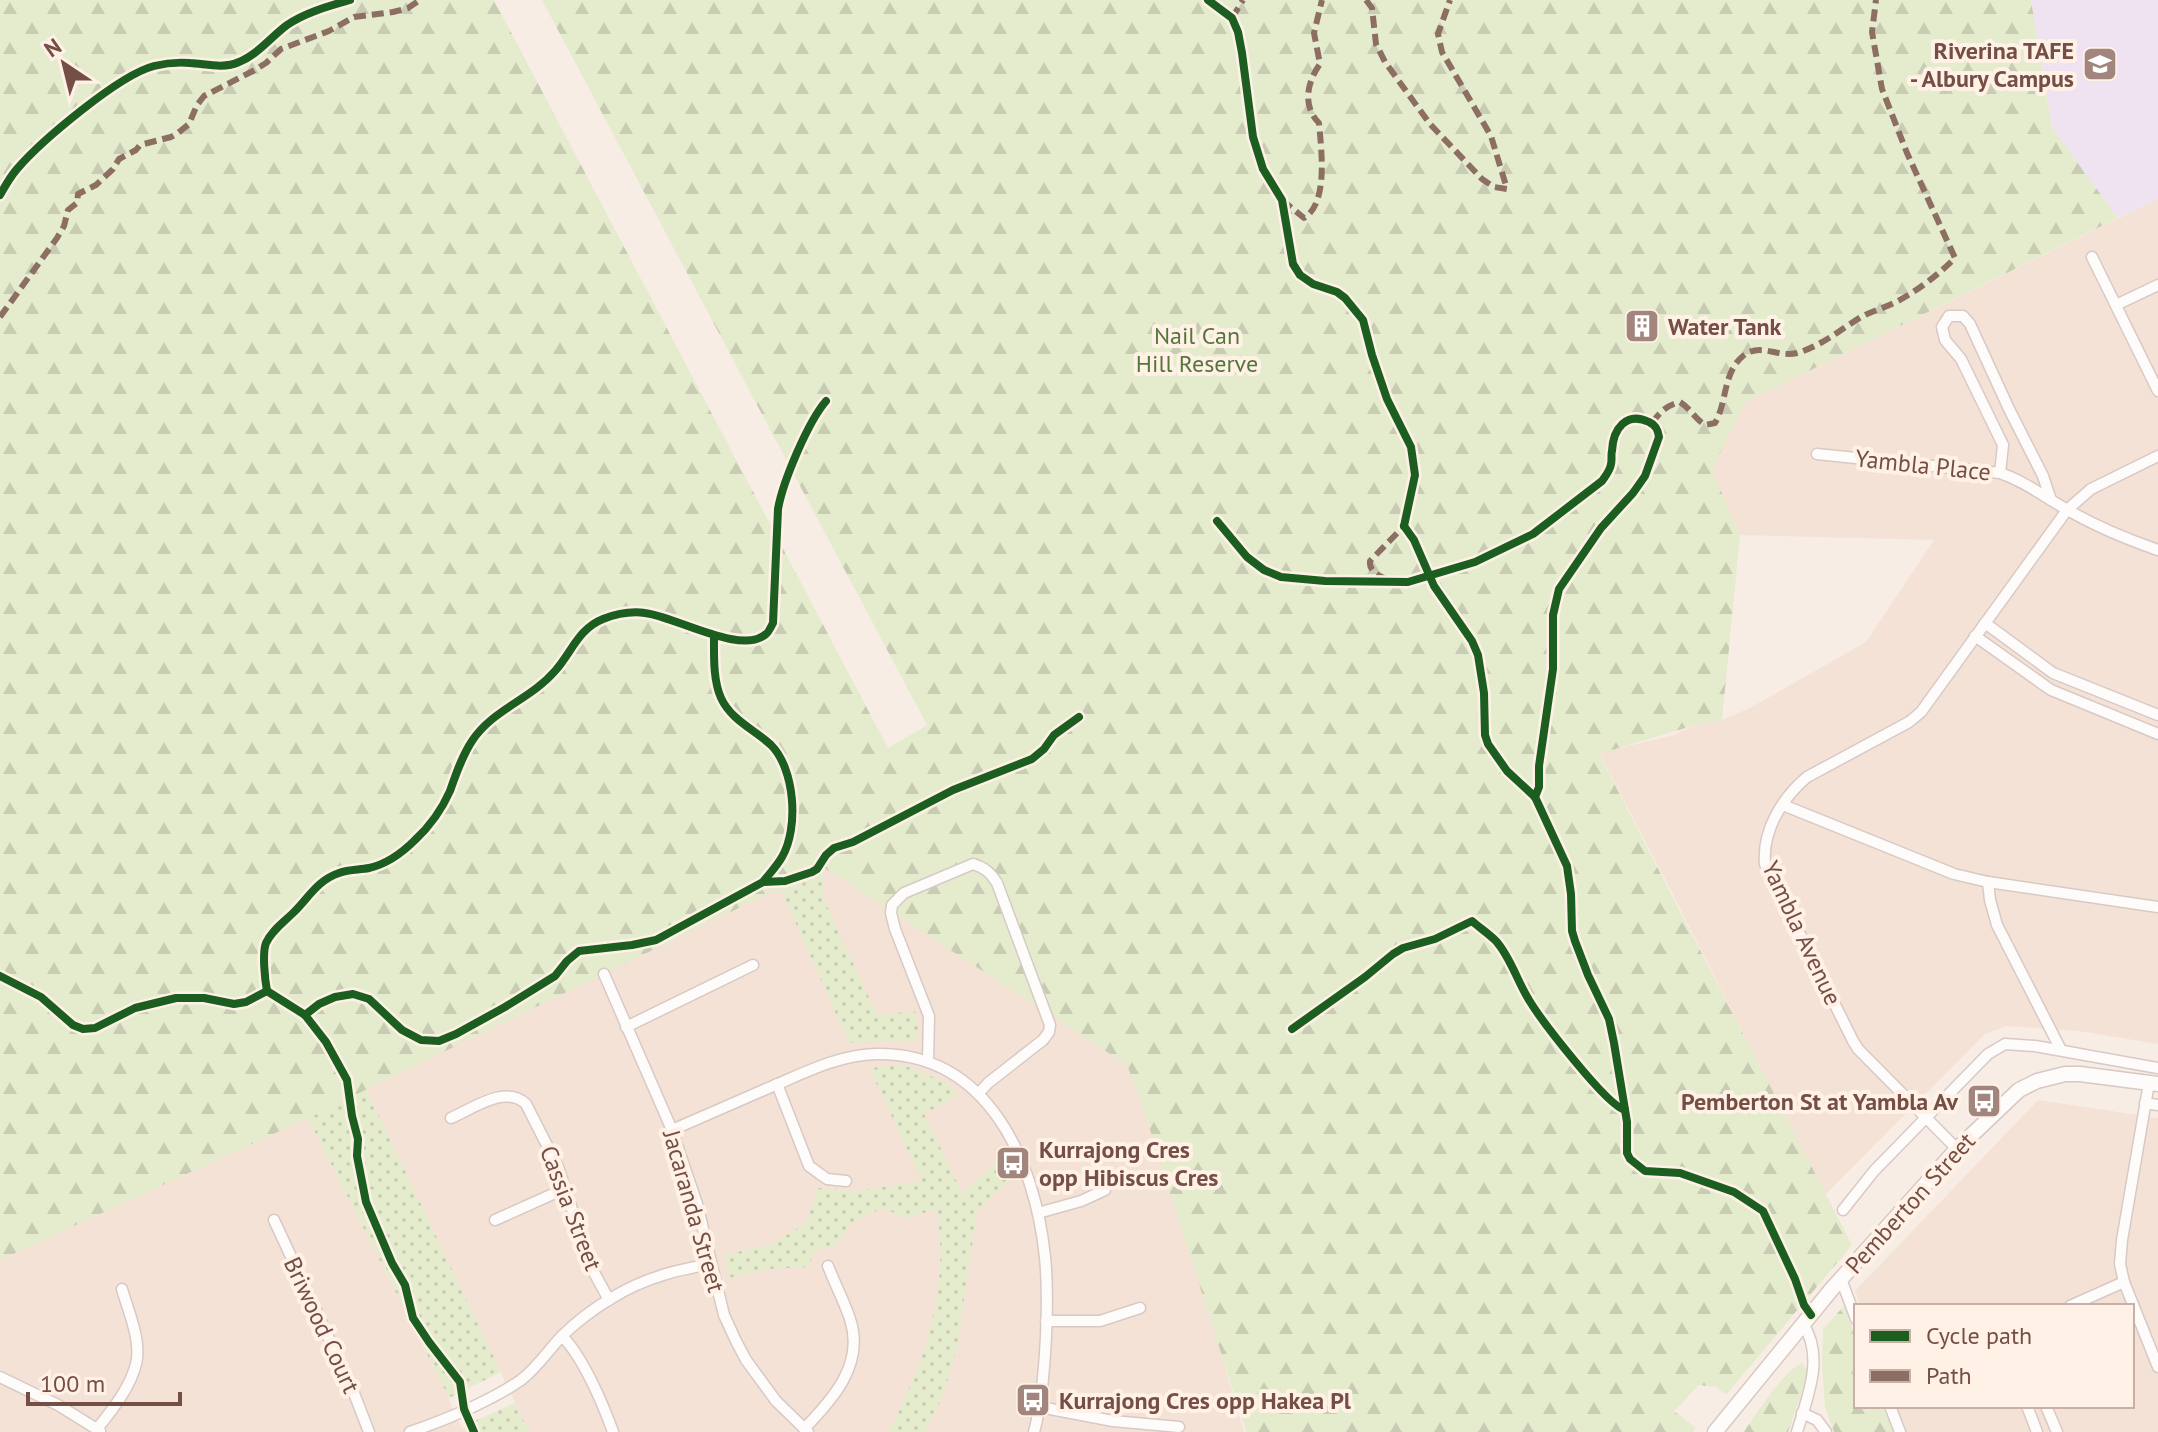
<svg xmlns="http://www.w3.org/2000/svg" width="2158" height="1432" viewBox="0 0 2158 1432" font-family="'PT Sans',sans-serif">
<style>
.residential{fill:#f5e2d6}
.education{fill:#efe3f1}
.grass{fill:url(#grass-dots)}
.forest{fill:url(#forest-firs)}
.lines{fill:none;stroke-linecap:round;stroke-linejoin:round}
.minor-casing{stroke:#d8c9c4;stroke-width:13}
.secondary-casing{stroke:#d7c8c2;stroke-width:17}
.minor{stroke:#fefcfb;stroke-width:10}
.secondary{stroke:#fefcfb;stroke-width:14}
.quiet{stroke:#8d6e63;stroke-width:6;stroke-dasharray:12 6;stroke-linecap:butt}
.cycleway-casing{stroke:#fff1e6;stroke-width:13}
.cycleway{stroke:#1b5e20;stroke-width:8}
.labels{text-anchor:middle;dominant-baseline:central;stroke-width:8;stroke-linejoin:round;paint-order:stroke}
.poi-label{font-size:24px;font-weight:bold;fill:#754e45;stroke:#fff1e6;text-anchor:start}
.park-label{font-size:24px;fill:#55763a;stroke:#fff1e6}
.street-label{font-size:24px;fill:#754e45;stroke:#fff1e6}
</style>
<defs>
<pattern id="grass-dots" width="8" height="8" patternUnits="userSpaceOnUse" patternTransform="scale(2)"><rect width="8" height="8" fill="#e5ecce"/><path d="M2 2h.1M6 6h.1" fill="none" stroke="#c8ccb2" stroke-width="1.8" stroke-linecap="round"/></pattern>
<pattern id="forest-firs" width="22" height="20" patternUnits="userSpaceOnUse" patternTransform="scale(2)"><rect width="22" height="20" fill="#e5ecce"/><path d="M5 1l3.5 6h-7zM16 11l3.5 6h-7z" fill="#c8ccb2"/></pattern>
</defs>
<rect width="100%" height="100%" fill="#f7ede5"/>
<g class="residential">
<polygon points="2158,199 2158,1044 2079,1031 2007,1026 1985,1034 1825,1195 1664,877 1599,753 1674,735 1692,726 1722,720 1750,708 1866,642 1934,540 1740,535 1711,470 1744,403"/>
<polygon points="1018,772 1167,1170 1244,1432 529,1432 366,1089"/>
<polygon points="2038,1100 2158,1118 2158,1432 1906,1432 1896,1406 2132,1406 2132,1306 1860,1306 1855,1291"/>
<polygon points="308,1118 449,1398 454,1415 465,1432 0,1432 0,1260"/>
</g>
<polygon class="education" points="2031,0 2158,0 2158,199 2118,218 2052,128"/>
<g class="grass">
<polygon points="823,867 824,900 877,1015 915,1011 919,1031 914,1041 849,1043 780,888"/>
<path d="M903,1065L946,1082L959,1095L924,1114L962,1193L1004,1155L1013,1177L977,1211L957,1348L942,1398L925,1432H888C923,1369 952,1281 936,1209L907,1218L882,1208L849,1225L836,1247C821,1246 811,1250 810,1267L767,1269L730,1278L724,1255L769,1245L805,1224L818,1188L857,1191L922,1181L869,1068Z"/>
<polygon points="366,1089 501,1372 449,1398 308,1118"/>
<polygon points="515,1403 529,1432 465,1432 463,1426"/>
</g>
<g class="forest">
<polygon points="0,0 494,0 888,748 927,725 542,0 2031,0 2052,128 2118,218 1744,403 1712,470 1740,535 1722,720 1692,726 1599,754 1852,1245 1726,1395 1716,1387 1699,1385 1674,1411 1696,1428 1693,1432 1246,1432 1140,1098 1127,1065 823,867 308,1118 0,1260"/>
<polygon points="1844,1306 1856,1338 1856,1406 1883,1406 1893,1432 1834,1432 1825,1407 1822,1366 1823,1329"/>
<path d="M1802,1363L1809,1372L1788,1432H1744C1756,1414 1783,1371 1802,1363Z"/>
</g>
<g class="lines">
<g class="minor-casing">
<g id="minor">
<polyline points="2092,257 2158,391"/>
<polyline points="2116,305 2158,285"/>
<path d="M1817,454L2000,473C2024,481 2043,496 2066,509C2095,526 2126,539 2158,550"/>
<polyline points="2000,473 2003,445 1961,359 1945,340 1942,327 1949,316 1963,316 1970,324 2009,409 2043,476 2051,500"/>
<polyline points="1985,623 2053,673 2158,715"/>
<polyline points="1975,636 2051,690 2158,734"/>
<polyline points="1783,805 1954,874 1988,882 2158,907"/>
<polyline points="1988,882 1990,900 1997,925 2061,1050"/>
<polyline points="604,974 672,1130 697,1204 724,1315 736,1341 746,1360 776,1401 808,1432"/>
<polyline points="626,1027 753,965"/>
<path d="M928,1061L929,1016L895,929L891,913L892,905L904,893L973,864C985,868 990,872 997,883L1050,1025L1049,1032L1043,1040L988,1083L979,1093"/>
<polyline points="2149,1083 2122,1240 2120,1264 2124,1282 2158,1367"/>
<polyline points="777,1084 809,1166 827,1179 846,1181"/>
<polyline points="2145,1103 2158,1105"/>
<path d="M451,1118C472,1109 506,1084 526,1104L558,1167L591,1267L609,1300"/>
<path d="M672,1130C706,1115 739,1101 773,1086C806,1072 839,1055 876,1054C988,1052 1035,1161 1045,1257C1048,1288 1047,1322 1045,1354C1043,1380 1041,1406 1034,1432"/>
<path d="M1957,1149L1858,1049L1853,1041L1765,864C1762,831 1782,798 1807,777L1909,722L1921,712L2067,510L2091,489L2158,456"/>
<polyline points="1843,1210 1874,1171 1988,1054 2005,1044 2035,1046 2158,1068"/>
<polyline points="1038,1213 1081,1201 1105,1190"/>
<polyline points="274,1220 352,1388 369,1432"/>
<polyline points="495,1220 564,1189"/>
<polyline points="1841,1279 1856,1319"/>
<polyline points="2070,1306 2124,1282"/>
<polyline points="1046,1321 1100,1321 1140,1308"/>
<path d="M562,1336C583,1357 603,1404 613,1432"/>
<polyline points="0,1377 58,1405 100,1431"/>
<polyline points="1890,1406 1900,1432"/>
<polyline points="2027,1406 2037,1432"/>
<polyline points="2046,1406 2057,1432"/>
<polyline points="1040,1407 1113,1421 1179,1427"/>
<polyline points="1802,1413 1817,1420 1826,1432"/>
<path d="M97,1429C112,1410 130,1388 136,1364C142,1341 128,1311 122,1289"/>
<path d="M804,1429C833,1399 865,1364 850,1319C844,1301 835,1284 828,1266"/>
<path d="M410,1432C443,1421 493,1400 521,1380C538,1367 549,1349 563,1335C590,1309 626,1286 663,1275C678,1270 695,1267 711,1264"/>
<path d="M1797,1432C1807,1398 1825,1357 1803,1324"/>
</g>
</g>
<g class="secondary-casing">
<polyline id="secondary" points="1715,1432 1831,1290 1957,1149 2019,1090 2037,1081 2065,1074 2080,1074 2158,1084"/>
</g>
<use href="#minor" class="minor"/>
<use href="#secondary" class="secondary"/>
<g class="quiet">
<polyline points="1366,0 1372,8 1376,44 1385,62 1430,124 1482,179 1494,187 1507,189 1491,136 1442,52 1438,34 1450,0"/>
<polyline points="1232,18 1243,0"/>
<path d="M1282,200L1304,218C1329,203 1321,148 1319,123C1302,106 1307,82 1320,64L1314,33L1322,0"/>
<polyline points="0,317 57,238 64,226 68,210 77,203 78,194 96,185 113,169 119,159 136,150 140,145 171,137 178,133 189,124 197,105 204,96 253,71 266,63 281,49 329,31 354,17 393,12 408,8 420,0"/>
<path d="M1652,423C1660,412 1667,405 1680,402C1690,408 1695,419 1705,425L1715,423C1727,403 1723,372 1743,356C1760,342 1778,358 1797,353C1821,346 1840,330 1861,317C1872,311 1884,308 1896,302C1917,291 1938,275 1955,258L1907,153L1882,89L1872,32L1876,0"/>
<path d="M1387,580C1379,575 1369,572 1370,561L1404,526"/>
</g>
<g class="cycleway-casing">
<g id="cycleway">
<polyline points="1208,0 1232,18 1238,32 1242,53 1253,137 1263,169 1282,200 1293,264 1300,275 1313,284 1337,292 1345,298 1363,320 1372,355 1387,399 1411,447 1415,475 1404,526"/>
<path d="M0,195C5,186 10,177 17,169C41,141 119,75 154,66C166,63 178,62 190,63C207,64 223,69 239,62C257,55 271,37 287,25C306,12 329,6 350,0"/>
<path d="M1217,521L1247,557L1264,570L1281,577L1325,581L1408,582L1475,562L1533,534L1602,481C1606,475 1610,471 1611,464C1612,461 1611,453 1612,451C1613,429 1626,411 1649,422C1656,425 1658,430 1659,437L1645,476L1633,493L1601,528L1559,589L1553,615V669L1539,766V787L1535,797"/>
<polyline points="1404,526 1414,540 1434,586 1472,641 1478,655 1484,693 1485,735 1488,744 1507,771 1535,797 1567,866 1571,894 1572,931 1575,941 1588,975 1609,1019 1614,1043 1627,1122 1627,1153 1630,1159 1645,1171 1680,1173 1734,1192 1763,1211 1795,1279 1804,1305 1811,1315"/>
<path d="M714,637C714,656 713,680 721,698C731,720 755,730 771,745C795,769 799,828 782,857C777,866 769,874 763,882"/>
<polyline points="0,976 41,997 73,1025 83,1029 95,1028 135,1008 176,998 204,998 234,1004 246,1002 267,991"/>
<path d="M267,991C265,980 262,953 266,943C272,930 284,922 294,912C309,897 318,880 339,873C349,869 359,870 369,868C387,864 402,853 415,840C429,827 442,809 450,791C456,774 462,756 472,741C492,710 531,699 555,671C572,652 578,629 603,619C616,614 631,611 645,613C674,616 742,656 766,634C768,633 772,625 773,623L778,509C783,481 808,422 826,401"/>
<polyline points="267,991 305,1015 319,1004 335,997 353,994 369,999 402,1030 421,1040 439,1041 456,1034 505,1007 555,976 567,961 579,951 632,945 656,940 763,882 785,881 812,872 817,869 826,855 834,848 853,842 953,790 1032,759 1044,749 1054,735 1079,717"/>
<polyline points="305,1015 326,1042 347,1080 352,1116 358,1139 357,1156 366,1202 392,1263 405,1285 413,1318 429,1342 460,1382 464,1409 474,1432"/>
<path d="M1292,1029L1365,977L1393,954L1403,948L1435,939L1472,921C1480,928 1489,934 1496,941C1511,958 1517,981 1529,1000C1541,1020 1607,1106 1625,1110"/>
</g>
</g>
<use href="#cycleway" class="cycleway"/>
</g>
<defs>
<g id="university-square" transform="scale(1.8)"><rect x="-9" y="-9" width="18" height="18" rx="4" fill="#a2867d" stroke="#fff1e6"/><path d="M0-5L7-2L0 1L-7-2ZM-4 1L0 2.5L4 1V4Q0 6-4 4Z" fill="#fff"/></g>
<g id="building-square" transform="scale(1.8)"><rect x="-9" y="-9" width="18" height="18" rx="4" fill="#a2867d" stroke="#fff1e6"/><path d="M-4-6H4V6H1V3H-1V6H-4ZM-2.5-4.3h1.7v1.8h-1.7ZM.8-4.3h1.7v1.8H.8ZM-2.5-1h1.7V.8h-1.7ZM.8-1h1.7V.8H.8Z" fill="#fff"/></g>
<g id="bus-square" transform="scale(1.8)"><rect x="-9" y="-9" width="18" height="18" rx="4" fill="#a2867d" stroke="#fff1e6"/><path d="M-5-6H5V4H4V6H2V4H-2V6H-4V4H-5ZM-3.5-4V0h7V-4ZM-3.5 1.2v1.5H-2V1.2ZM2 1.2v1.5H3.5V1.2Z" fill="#fff"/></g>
</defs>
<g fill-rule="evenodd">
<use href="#university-square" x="2100" y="64"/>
<use href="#building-square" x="1642" y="326"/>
<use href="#bus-square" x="1984" y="1101"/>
<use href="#bus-square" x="1013" y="1163"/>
<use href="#bus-square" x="1033" y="1400"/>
</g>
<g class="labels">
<g class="poi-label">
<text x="2074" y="50" text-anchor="end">Riverina TAFE<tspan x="2074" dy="28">- Albury Campus</tspan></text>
<text x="1668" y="326">Water Tank</text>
<text x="1958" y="1101" text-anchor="end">Pemberton St at Yambla Av</text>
<text x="1039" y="1149">Kurrajong Cres<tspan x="1039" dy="28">opp Hibiscus Cres</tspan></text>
<text x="1059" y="1400">Kurrajong Cres opp Hakea Pl</text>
</g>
<g class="park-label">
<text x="1197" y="335">Nail Can<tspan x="1197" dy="28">Hill Reserve</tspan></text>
</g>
<g class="street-label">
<text transform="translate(1923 465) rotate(6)">Yambla Place</text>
<text transform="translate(1802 933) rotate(65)">Yambla Avenue</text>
<text transform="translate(1910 1203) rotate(-48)">Pemberton Street</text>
<text transform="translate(571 1208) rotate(69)">Cassia Street</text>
<text transform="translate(694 1211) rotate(74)">Jacaranda Street</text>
<text transform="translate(322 1325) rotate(65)">Briwood Court</text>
</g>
</g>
<rect x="1854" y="1304" width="280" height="104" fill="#fff1e6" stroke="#c8b0a6" stroke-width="2"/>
<rect x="1870" y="1330" width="40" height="12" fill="#1b5e20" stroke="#c8b0a6" stroke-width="2"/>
<text x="1926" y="1344" font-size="24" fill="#754e45">Cycle path</text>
<rect x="1870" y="1370" width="40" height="12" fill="#8d6e63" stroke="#c8b0a6" stroke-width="2"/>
<text x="1926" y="1384" font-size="24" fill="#754e45">Path</text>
<g transform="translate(64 64) rotate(325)" stroke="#fff1e6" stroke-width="6" paint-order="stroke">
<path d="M0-6L14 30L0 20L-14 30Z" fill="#754e45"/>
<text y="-12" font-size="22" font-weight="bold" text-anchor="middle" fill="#754e45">N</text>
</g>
<path d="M28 1392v12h152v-12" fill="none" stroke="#754e45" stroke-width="4"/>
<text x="40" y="1392" font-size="24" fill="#754e45" stroke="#fff1e6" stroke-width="6" paint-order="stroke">100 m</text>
</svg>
